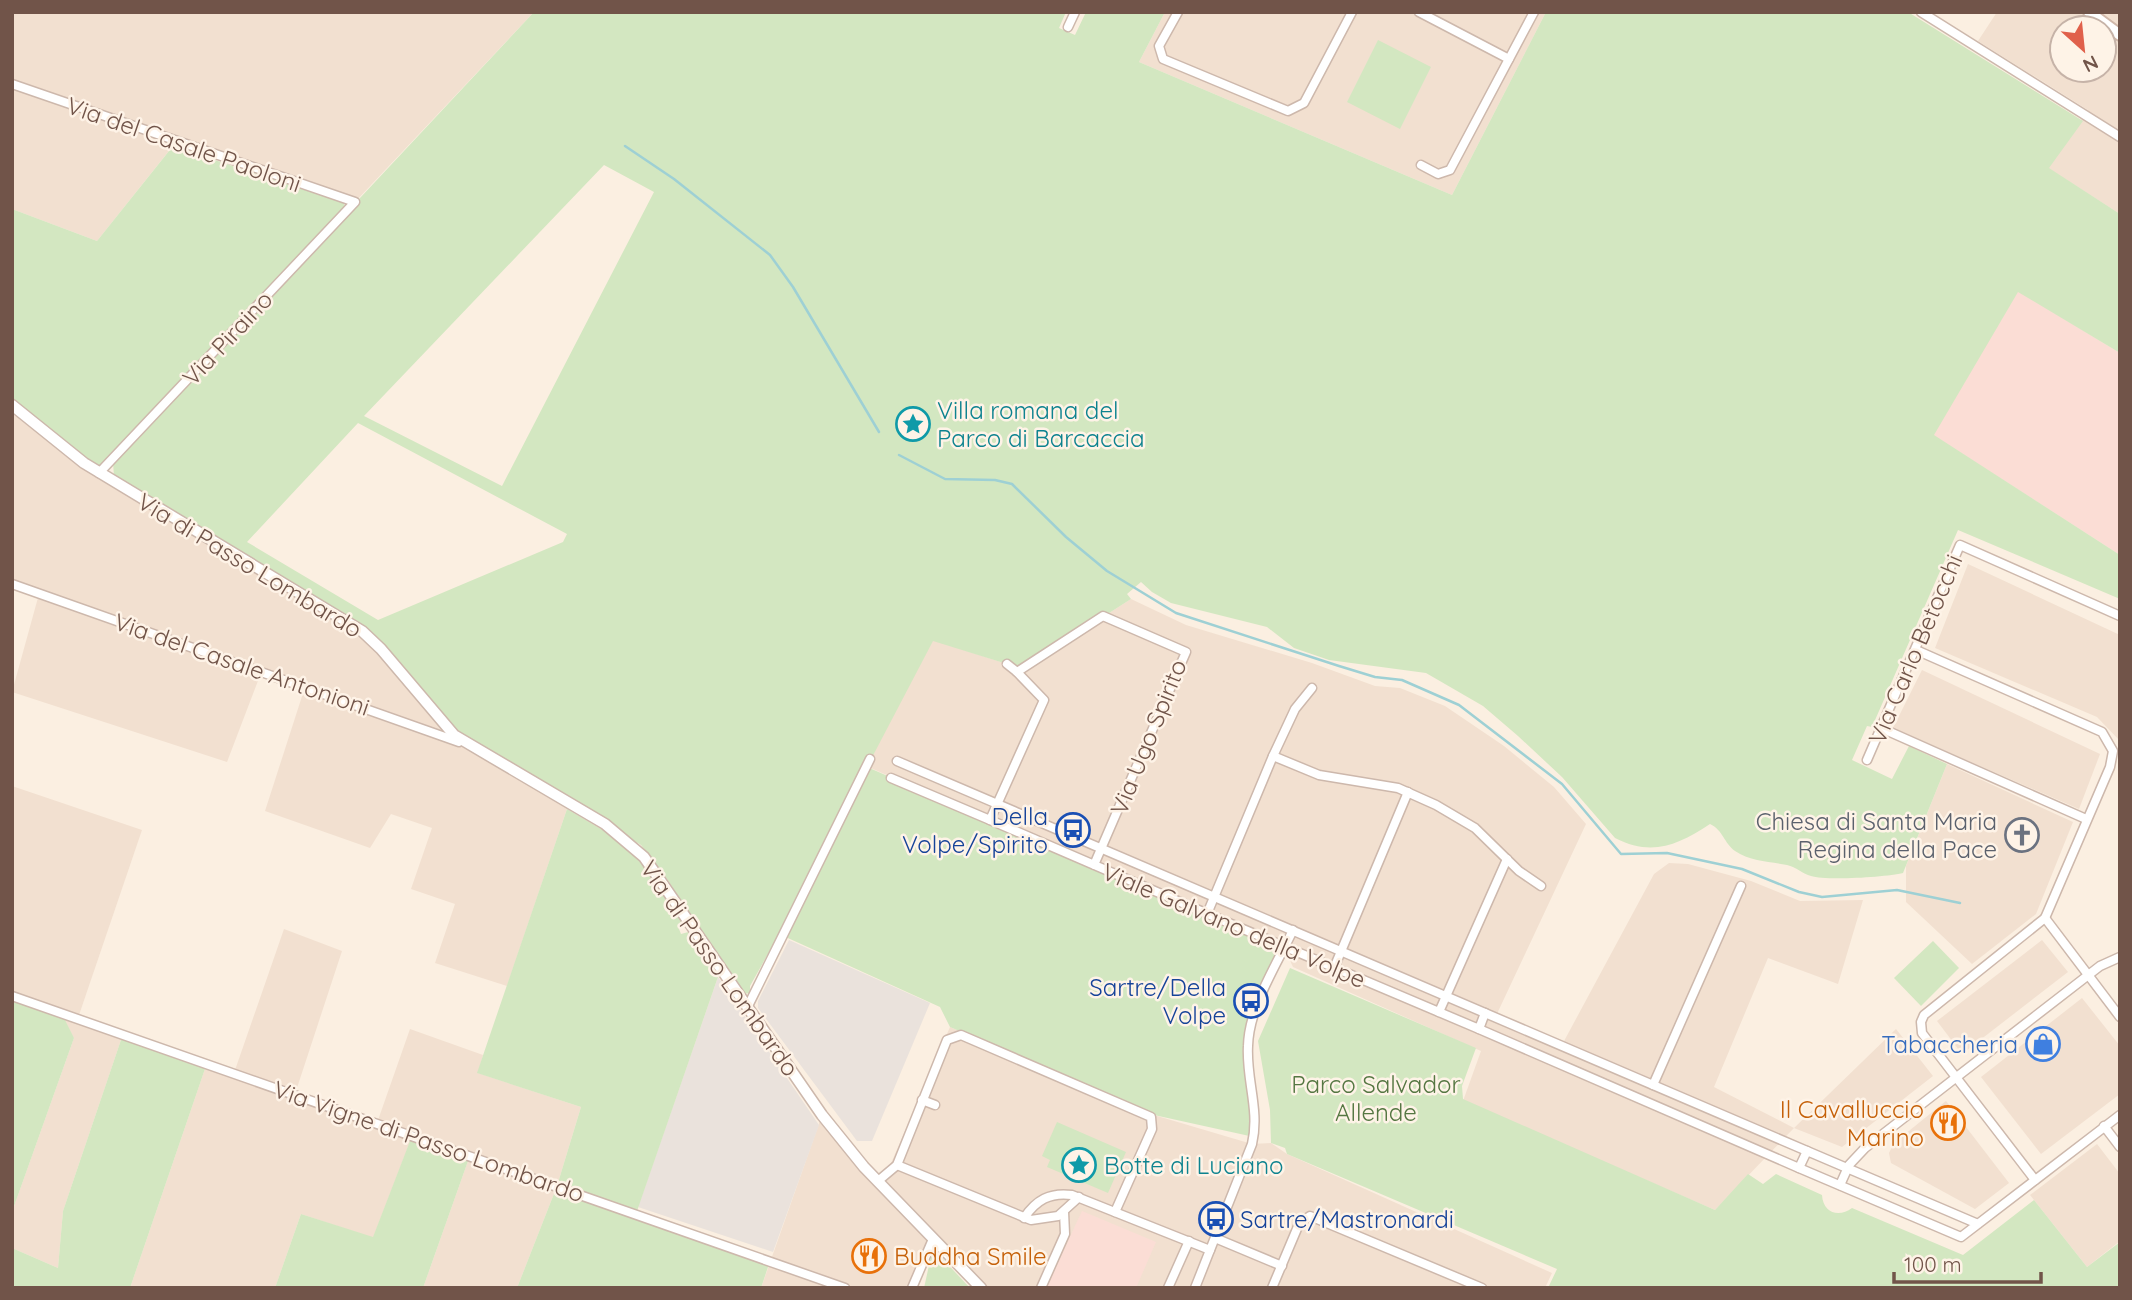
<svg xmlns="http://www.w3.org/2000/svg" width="2132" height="1300" viewBox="0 0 2132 1300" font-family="Quicksand,sans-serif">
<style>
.residential{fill:#f2e0d0;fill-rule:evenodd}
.commercial{fill:#fbddd5}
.industrial{fill:#eae2dc}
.green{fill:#d3e7c1;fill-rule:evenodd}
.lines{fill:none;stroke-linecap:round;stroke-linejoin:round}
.stream{stroke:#9ed0d4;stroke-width:2.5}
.minor-casing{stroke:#cdb8ac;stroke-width:11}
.tertiary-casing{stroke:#cdb8ac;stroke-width:13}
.secondary-casing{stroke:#d0b7a9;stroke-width:14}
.minor{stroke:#fff;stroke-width:8}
.tertiary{stroke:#fff;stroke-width:10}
.secondary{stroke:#fff;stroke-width:10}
.labels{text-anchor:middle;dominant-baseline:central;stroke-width:5;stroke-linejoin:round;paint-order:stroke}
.street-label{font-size:24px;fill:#715449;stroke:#fef3e7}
.culture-label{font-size:24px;fill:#0d838f;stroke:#fef3e7;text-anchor:start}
.transit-label{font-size:24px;fill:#164399;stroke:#fef3e7;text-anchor:end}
.worship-label{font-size:24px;fill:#5b616d;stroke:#fef3e7;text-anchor:end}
.shop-label{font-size:24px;fill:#366cbe;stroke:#fef3e7;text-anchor:end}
.park-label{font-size:24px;fill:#557742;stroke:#fef3e7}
.food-label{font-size:24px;fill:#c56008;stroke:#fef3e7;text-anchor:end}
</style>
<rect width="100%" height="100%" fill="#fbefe1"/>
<g class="residential">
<polygon points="12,12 534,12 355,202 176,142 97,241 12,209"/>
<polygon points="1165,12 1546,12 1452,195 1139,62"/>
<path d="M1997,12H2120V214L2048,168L2088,110L1978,41ZM2062,28H2104V70H2062Z"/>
<polygon points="12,405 50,438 342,618 569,803 507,986 435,963 455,904 411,889 432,828 391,814 370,848 265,811 305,687 261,673 227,762 12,692 39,594 12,584"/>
<polygon points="1968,564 2120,635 2120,741 2097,717 1935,648"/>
<polygon points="1131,599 1186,625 1312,663 1375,686 1400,688 1445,706 1504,746 1554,787 1586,824 1495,1018 1563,1043 1654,874 1669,863 1688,864 1751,881 1800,901 1863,900 1838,984 1768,958 1714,1087 1794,1128 1896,1029 1933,1076 1842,1147 1794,1128 1715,1210 1463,1101 1481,1051 1293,967 1284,948 866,766 933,640 1007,664 1017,672"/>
<polygon points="1922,670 2100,754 2079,809 1893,728"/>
<polygon points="1947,764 2073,822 2036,914 1972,964 1906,902 1906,866"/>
<polygon points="12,786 142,830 78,1018 123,1034 63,1211 58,1268 12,1248 12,1212 74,1038 12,996"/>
<polygon points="284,929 342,951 295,1094 377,1123 410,1029 483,1055 478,1073 581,1107 557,1186 517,1288 423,1288 468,1161 410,1142 373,1238 301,1214 275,1288 130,1288 207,1063 234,1073"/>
<polygon points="2042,940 2068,972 1962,1054 1937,1021"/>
<polygon points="2082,998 2120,1046 2120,1094 2041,1154 1981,1077"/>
<polygon points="950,1027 1154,1115 1252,1144 1271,1143 1287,1154 1552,1273 1545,1288 981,1288 933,1240 912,1288 761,1288 822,1115 882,1184"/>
<polygon points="1946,1101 2009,1183 1975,1209 1891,1163 1889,1153 1894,1143"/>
<polygon points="2097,1144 2120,1174 2120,1241 2087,1267 2030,1195"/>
</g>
<g class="commercial">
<polygon points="2018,291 2120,353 2120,555 1933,435"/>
<polygon points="1082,1211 1156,1242 1136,1288 1046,1288"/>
</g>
<g class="industrial">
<polygon points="789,940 930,1003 872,1141 857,1141 758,1008 758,1001"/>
<polygon points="718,977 819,1125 773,1252 638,1207"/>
</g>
<g class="green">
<path d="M534,12H1066L1059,28L1075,35L1086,12H1165L1139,62L1452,195L1546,12H1908L2083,121L2049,168L2120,214V353L2018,292L1934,435L2120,555V599L1958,530L1872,727L1867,726L1852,760L1892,779L1909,746L1947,764L1903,873C1887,877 1826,881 1811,876C1803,874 1796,867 1787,865C1768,861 1752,862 1735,851C1724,843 1723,830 1710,824C1678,845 1652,857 1615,838L1562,777L1518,736L1483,706L1426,673L1329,660L1294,648L1267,627L1171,603L1152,592L1141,582L1127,594L1131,599L1017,672L1007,664L933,641L867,767L1285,948L1250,1029L1254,1137L1154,1115L950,1027L940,1007L779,934L750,986V993L743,994L665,876L641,845L461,735C425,704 404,660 368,630L114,477L113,462ZM604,165L654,192L502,486L364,416ZM358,423L567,534L563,542L378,620L247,542Z"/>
<polygon points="1378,40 1431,67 1400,129 1347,102"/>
<polygon points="173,146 344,203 345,207 98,468 12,400 12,209 97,241"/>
<polygon points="567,809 618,839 642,861 684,921 679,929 681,934 692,931 719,974 636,1214 770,1261 761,1288 517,1288 557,1186 581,1107 477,1073"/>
<polygon points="1933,941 1959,968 1921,1006 1894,978"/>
<path d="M1290,968L1476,1048L1462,1086L1463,1099L1715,1210L1748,1174L1763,1184L1776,1174L1822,1195C1823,1213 1839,1218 1852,1208L1963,1255L2034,1200L2087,1267L2120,1242V1288H1548L1557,1269L1287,1154L1285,1148L1271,1143L1270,1110L1258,1041Z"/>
<polygon points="12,996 61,1012 74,1038 12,1212"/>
<polygon points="123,1034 207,1063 130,1288 12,1288 12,1248 58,1268 63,1211"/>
<polygon points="1057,1122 1126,1152 1108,1193 1047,1167 1050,1160 1042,1156"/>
<polygon points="410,1141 468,1161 423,1288 275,1288 301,1214 373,1237"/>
<polygon points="935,1254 940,1256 970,1288 924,1288 931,1256"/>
</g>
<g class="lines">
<g class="stream">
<polyline points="625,146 674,179 770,255 793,287 879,432"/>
<polyline points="899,455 945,479 995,480 1012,484 1066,537 1107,571 1176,613 1339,666 1375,677 1402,680 1459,705 1562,784 1621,854 1667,853 1742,869 1799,892 1822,897 1897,890 1960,903"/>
</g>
<g class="minor-casing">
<g id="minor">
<polyline points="1178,12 1159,46 1163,59 1288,111 1304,103 1352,12"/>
<polyline points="1419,12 1509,59"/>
<polyline points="1921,12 2120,137"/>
<polyline points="1068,27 1075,12"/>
<polyline points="12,84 355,202 99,473"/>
<polyline points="1421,165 1438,174 1450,170 1534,12"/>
<polyline points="12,584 459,742"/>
<polyline points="1916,650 2102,732 2113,751 2110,767 2045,918 1924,1015 1921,1022 1922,1033 2035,1180"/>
<polyline points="1007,664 1017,672"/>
<polyline points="1881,728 2086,819"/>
<polyline points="1273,756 1319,775 1398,788 1436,805 1475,828 1519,871 1541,886"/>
<polyline points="1867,760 1960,545 2120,616"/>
<polyline points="897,761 1807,1151"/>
<polyline points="891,778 990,820"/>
<path d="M1094,865L1186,652L1103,616L1017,672L1044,700L990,820C1153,891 1315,960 1479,1029L1485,1013"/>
<polyline points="1207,914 1273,756 1295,709 1312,688"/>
<polyline points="2045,918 2120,1017"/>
<polyline points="1334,968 1408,792"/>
<polyline points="12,996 845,1288"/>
<polyline points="748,1006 870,759"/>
<polyline points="1439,1012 1507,859"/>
<polyline points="1479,1029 1799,1168"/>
<polyline points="1653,1085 1741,886"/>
<polyline points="922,1100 935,1105"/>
<polyline points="2104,1126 2120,1147"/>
<polyline points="897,1165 1031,1220 1058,1216 1079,1197"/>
<polyline points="878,1181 897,1165 947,1040 961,1035 1151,1117 1152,1129 1115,1212"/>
<polyline points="1840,1185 1849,1165 1865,1148 2100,966 2120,957"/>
<path d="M1024,1218C1036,1200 1050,1192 1072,1195L1210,1250"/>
<polyline points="1978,1224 1807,1151 1799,1168 1961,1237 2120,1115"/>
<polyline points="1215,1238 1282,1266"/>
<polyline points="912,1288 933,1239"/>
<polyline points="1041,1288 1065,1234 1064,1212"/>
<polyline points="1168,1288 1189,1241"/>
<path d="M1195,1288L1252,1144C1260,1110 1246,1080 1248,1046C1249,1007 1276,966 1293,930"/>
<polyline points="1272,1288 1299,1224 1310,1216 1482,1288"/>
</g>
</g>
<g class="tertiary-casing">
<polyline id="tertiary" points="12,405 84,463 362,631 381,649 454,735 605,824 644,857 822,1115 864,1167 981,1288"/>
</g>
<g class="secondary-casing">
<polyline id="secondary" points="2089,12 2120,35"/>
</g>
<use href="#minor" class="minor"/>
<use href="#tertiary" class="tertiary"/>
<use href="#secondary" class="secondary"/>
</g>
<defs>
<g id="sight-ring" transform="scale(1.75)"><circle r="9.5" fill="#fef3e7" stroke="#0f9aa8" stroke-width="1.5"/><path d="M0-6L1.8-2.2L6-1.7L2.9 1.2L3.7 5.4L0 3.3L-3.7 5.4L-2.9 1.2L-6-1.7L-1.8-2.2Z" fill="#0f9aa8"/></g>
<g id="bus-ring" transform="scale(1.75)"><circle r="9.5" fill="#fef3e7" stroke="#1a4fb4" stroke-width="1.5"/><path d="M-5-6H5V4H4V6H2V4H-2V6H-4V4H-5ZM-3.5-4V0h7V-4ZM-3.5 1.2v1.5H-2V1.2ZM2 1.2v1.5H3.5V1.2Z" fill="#1a4fb4"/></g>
<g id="church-ring" transform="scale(1.75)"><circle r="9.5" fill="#fef3e7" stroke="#6b7280" stroke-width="1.5"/><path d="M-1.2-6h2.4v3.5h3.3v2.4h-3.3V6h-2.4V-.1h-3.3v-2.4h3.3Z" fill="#6b7280"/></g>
<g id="shop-ring" transform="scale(1.75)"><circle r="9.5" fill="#fef3e7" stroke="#3f7fe0" stroke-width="1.5"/><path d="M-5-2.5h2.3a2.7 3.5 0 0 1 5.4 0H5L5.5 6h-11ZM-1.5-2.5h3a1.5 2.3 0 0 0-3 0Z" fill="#3f7fe0"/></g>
<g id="restaurant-ring" transform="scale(1.75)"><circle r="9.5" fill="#fef3e7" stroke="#e8710a" stroke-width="1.5"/><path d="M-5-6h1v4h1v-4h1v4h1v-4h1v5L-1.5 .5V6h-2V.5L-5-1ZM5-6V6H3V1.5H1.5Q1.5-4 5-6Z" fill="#e8710a"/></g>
</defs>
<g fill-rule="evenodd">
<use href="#sight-ring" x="913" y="424"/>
<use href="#bus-ring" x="1073" y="830"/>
<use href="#church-ring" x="2022" y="835"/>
<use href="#bus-ring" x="1251" y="1001"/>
<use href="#shop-ring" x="2043" y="1044"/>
<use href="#restaurant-ring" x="1948" y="1123"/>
<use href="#sight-ring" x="1079" y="1165"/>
<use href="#bus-ring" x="1216" y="1219"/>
<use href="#restaurant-ring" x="869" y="1256"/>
</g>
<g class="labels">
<g class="street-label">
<text transform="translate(184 144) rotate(19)">Via del Casale Paoloni</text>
<text transform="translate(227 338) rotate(-47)">Via Piraino</text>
<text transform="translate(250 565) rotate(31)">Via di Passo Lombardo</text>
<text transform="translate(1915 649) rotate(-67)">Via Carlo Betocchi</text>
<text transform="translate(242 664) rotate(19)">Via del Casale Antonioni</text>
<text transform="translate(1148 737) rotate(-68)">Via Ugo Spirito</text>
<text transform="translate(1234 925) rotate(23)">Viale Galvano della Volpe</text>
<text transform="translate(720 968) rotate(55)">Via di Passo Lombardo</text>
<text transform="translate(429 1141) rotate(19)">Via Vigne di Passo Lombardo</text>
</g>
<g class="culture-label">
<text x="937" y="410">Villa romana del<tspan x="937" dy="28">Parco di Barcaccia</tspan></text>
<text x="1104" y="1165">Botte di Luciano</text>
</g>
<g class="transit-label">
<text x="1048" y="816">Della<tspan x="1048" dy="28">Volpe/Spirito</tspan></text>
<text x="1226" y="987">Sartre/Della<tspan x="1226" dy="28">Volpe</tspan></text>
<text x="1240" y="1219" text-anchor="start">Sartre/Mastronardi</text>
</g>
<g class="worship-label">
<text x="1997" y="821">Chiesa di Santa Maria<tspan x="1997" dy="28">Regina della Pace</tspan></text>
</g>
<g class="shop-label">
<text x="2018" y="1044">Tabaccheria</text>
</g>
<g class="park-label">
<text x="1376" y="1084">Parco Salvador<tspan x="1376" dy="28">Allende</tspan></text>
</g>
<g class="food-label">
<text x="1924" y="1109">Il Cavalluccio<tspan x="1924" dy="28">Marino</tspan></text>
<text x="894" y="1256" text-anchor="start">Buddha Smile</text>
</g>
</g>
<rect width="2132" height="1300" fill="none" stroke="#715449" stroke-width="28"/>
<g transform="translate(2083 49) rotate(153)"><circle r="33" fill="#fef3e7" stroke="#c6b3a8" stroke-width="2"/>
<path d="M0-5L12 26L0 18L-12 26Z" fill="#e0604b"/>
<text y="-10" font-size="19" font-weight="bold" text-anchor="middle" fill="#715449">N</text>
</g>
<path d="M1894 1272v10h147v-10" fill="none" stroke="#715449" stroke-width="3.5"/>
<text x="1904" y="1272" font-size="21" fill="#715449" stroke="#fef3e7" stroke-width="5" paint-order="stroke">100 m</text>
</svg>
